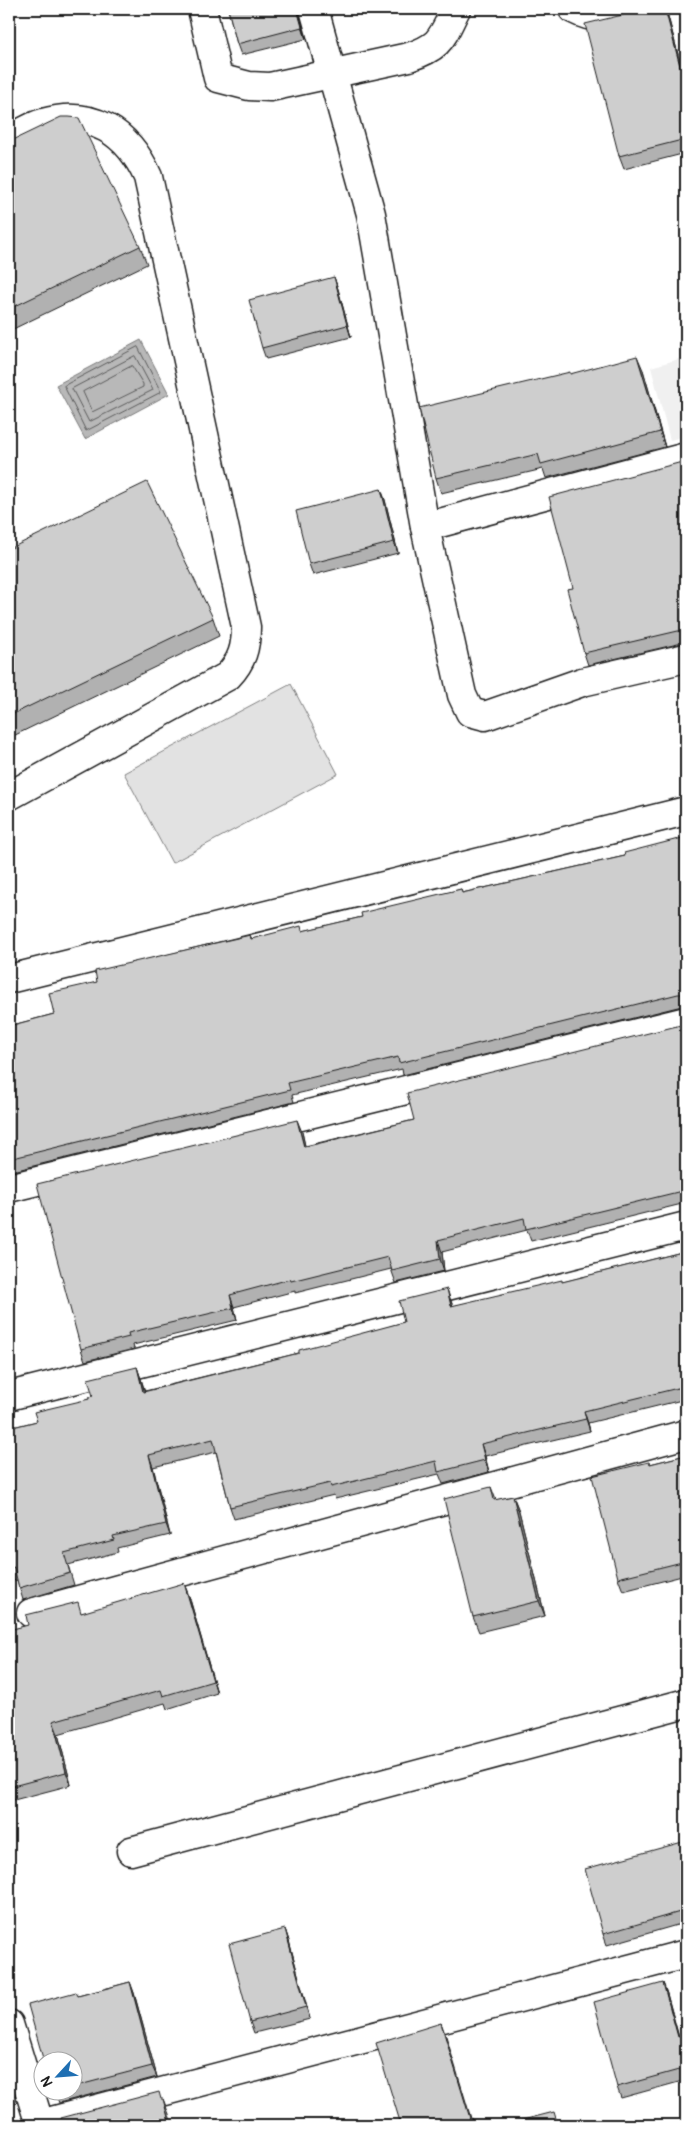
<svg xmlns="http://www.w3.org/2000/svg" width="695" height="2134" viewBox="0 0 695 2134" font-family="Pangolin,sans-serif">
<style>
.built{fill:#f0f0f0}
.green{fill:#e2e2e2;stroke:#7f7f7f}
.water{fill:#b8b8b8;stroke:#7a7a7a}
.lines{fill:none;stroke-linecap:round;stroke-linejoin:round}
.shore{stroke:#5a5a5a;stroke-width:1}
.street-casing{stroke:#1c1c1c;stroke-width:31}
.street{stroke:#fff;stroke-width:28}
.wall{fill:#b1b1b1;stroke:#1c1c1c}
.shaded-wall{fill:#909090;stroke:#1c1c1c}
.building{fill:#cecece;stroke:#1c1c1c}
</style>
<rect width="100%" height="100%" fill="#fff"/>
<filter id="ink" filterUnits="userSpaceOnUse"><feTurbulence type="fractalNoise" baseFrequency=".02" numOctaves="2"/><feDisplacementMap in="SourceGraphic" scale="10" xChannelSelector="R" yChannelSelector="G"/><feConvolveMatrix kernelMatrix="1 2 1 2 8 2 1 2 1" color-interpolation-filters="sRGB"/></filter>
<g filter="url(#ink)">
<polygon class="built" points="686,357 686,436 670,440 651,367"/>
<polygon class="green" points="291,684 338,774 172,863 124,773"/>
<polygon class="water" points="141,340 169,394 85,439 56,385"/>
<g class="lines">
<g class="shore">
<polygon points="138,347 161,392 86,431 64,386"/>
<polygon points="135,356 153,390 89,422 72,389"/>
<polygon points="132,366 143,384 143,387 92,412 83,392"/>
</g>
<g class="street-casing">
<g id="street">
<path d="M202,9L218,78L249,86L270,87L409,57C442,46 441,38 456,9"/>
<polyline points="314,9 371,214 425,527 462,695 470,712 485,716 582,682 686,658"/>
<path d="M573,9C600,23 611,17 639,9"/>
<path d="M9,140C20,134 31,126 43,123C92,109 128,132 148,177L246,627C246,648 242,661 228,676L9,796"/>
<polyline points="425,527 686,457"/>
<polyline points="9,979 686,811"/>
<polyline points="9,1188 686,1021"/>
<polyline points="9,1396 686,1226"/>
<polyline points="31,1613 686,1434"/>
<polyline points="131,1851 686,1703"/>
<polyline points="9,2024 40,2125"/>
<polyline points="40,2124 686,1954"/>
</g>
</g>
<use href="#street" class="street"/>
</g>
<g class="wall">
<polygon points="228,9 298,9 306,39 241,55 237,44"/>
<polygon points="642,9 666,9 686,84 686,153 624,169 619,156 639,11"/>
<polygon points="9,142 140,246 147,264 9,331"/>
<polygon points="334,277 338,289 351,337 266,359 262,348"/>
<polygon points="643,370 665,447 546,478 543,469 441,493 436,478 571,374"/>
<polygon points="686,461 686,643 682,643 588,665 584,653 573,588"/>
<polygon points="381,489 385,500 398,553 313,575 309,564"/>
<polygon points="9,549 213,618 219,636 9,738"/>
<polygon points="686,837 686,1006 682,1006 403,1075 402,1069 292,1095 294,1102 9,1172 9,1026 54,1014 97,982 250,935 252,939 303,931 362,917 461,889 462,893 625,856"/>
<polygon points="686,1024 686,1203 531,1241 527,1230 442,1252 444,1271 396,1283 391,1269 295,1293 295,1291 234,1307 237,1320 133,1345 134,1349 85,1361 81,1349 302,1132 305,1146 414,1120"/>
<polygon points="686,1251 686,1399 588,1423 590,1431 485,1456 489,1472 443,1484 439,1474 335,1499 334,1495 234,1519 230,1507 216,1452 153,1467 170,1535 117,1548 118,1552 68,1565 74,1585 23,1600 17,1580 9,1582 9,1428 37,1421 89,1399 137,1367 145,1391 299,1353 404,1322 451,1301 453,1306 563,1282"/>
<polygon points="686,1455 686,1575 623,1591 618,1578 650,1464"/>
<polygon points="491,1487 496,1500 513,1496 519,1511 545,1616 479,1632 473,1617"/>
<polygon points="189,1596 217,1693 167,1709 165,1703 58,1734 71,1785 10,1801 9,1799 9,1630 82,1613"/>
<polygon points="686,1841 686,1929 684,1923 607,1945 603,1934"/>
<polygon points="285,1929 289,1941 310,2019 254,2033 250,2022"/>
<polygon points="130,1982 134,1993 157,2077 59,2103 55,2092 72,2092 72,2062 78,1996"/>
<polygon points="663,1983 667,1994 679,2037 686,2035 686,2080 621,2098 617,2087"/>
</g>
<g class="shaded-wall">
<polygon points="297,9 298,9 306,39 302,27"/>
<polygon points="665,9 666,9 686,84 686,89"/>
<polygon points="334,277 338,289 351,337 347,325"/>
<polygon points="637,356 643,370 665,447 660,432"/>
<polygon points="381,489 385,500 398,553 394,542"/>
<polygon points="297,1120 302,1132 308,1159 304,1147"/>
<polygon points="438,1240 442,1252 444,1271 440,1259"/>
<polygon points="447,1289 451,1301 456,1318 451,1306"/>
<polygon points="230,1295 234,1307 237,1320 233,1308"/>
<polygon points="137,1367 141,1379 148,1404 143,1392"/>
<polygon points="584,1411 588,1423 590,1431 586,1419"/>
<polygon points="481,1444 485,1456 489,1472 485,1460"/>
<polygon points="149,1455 153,1467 170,1535 166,1524"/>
<polygon points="513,1496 519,1511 545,1616 539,1601"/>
<polygon points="184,1583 189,1596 217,1693 213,1681"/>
<polygon points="53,1721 58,1734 71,1785 66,1772"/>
<polygon points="285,1929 289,1941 310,2019 306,2007"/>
<polygon points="130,1982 134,1993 157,2077 152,2066"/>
<polygon points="663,1983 667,1994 682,2049 678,2037"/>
<polygon points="441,2023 446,2036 473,2125 472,2125"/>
<polygon points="163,2099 169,2114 172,2125 170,2125"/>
</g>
<g class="building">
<polygon points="228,9 297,9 302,27 237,44"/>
<polygon points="642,9 665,9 686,89 686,139 619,156 585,24 639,11"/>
<polygon points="61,117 69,117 79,118 140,246 9,309 9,142"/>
<polygon points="334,277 347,325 262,348 249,300"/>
<polygon points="637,356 660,432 541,464 538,454 436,478 419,408 570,372 570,374"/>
<polygon points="686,461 686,631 678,631 584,653 567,589 573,588 549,497"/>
<polygon points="147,482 213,618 9,716 9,549"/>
<polygon points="381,489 394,542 309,564 296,511"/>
<polygon points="686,837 686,994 678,994 399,1063 398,1057 288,1083 290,1090 9,1159 9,1026 54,1014 49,993 97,982 95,971 250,935 251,939 301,926 302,931 362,917 361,913 461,889 462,893 625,856 624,853"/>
<polygon points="685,1024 686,1024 686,1190 526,1229 524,1218 438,1240 440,1259 392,1271 388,1257 291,1281 290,1279 230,1295 233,1308 128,1333 129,1337 81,1349 37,1184 297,1120 304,1147 414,1120 407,1093"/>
<polygon points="686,1251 686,1386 584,1411 586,1419 481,1444 485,1460 438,1472 436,1461 331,1487 330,1483 230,1507 213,1439 149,1455 166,1524 113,1536 114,1540 64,1553 70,1573 19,1588 14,1567 9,1569 9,1428 37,1421 34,1412 89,1399 89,1397 93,1396 88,1379 137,1367 143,1392 299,1353 299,1350 404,1322 399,1301 447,1289 451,1306 562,1280 562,1282"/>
<polygon points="686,1455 686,1561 618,1578 592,1476 649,1462 650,1464"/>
<polygon points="491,1487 494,1500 513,1496 539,1601 473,1617 444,1499"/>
<polygon points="184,1583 213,1681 163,1696 161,1690 53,1721 66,1772 9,1787 9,1630 28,1625 26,1615 78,1602 81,1613"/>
<polygon points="686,1841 686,1917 682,1919 680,1912 603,1934 585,1869"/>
<polygon points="285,1929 306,2007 250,2022 229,1944"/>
<polygon points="130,1982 152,2066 72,2087 72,2062 44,2062 28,2005 76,1992 78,1996"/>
<polygon points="663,1983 678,2037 686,2035 686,2068 617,2087 594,2002"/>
<polygon points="441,2023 472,2125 401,2125 376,2043"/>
<polygon points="159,2092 161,2099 163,2099 170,2125 63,2125 61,2118"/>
<polygon points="554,2112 558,2125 503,2125"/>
</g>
</g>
<rect width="695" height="2134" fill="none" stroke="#fff" stroke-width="30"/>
<rect x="15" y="15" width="665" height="2104" fill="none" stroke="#1c1c1c" stroke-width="2" filter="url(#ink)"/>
<g transform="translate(58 2076) rotate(244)"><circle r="24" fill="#ffffff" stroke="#a4a4a4"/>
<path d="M0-4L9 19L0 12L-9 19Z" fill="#1f6fb2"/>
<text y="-8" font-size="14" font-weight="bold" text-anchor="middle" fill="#1c1c1c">N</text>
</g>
</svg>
